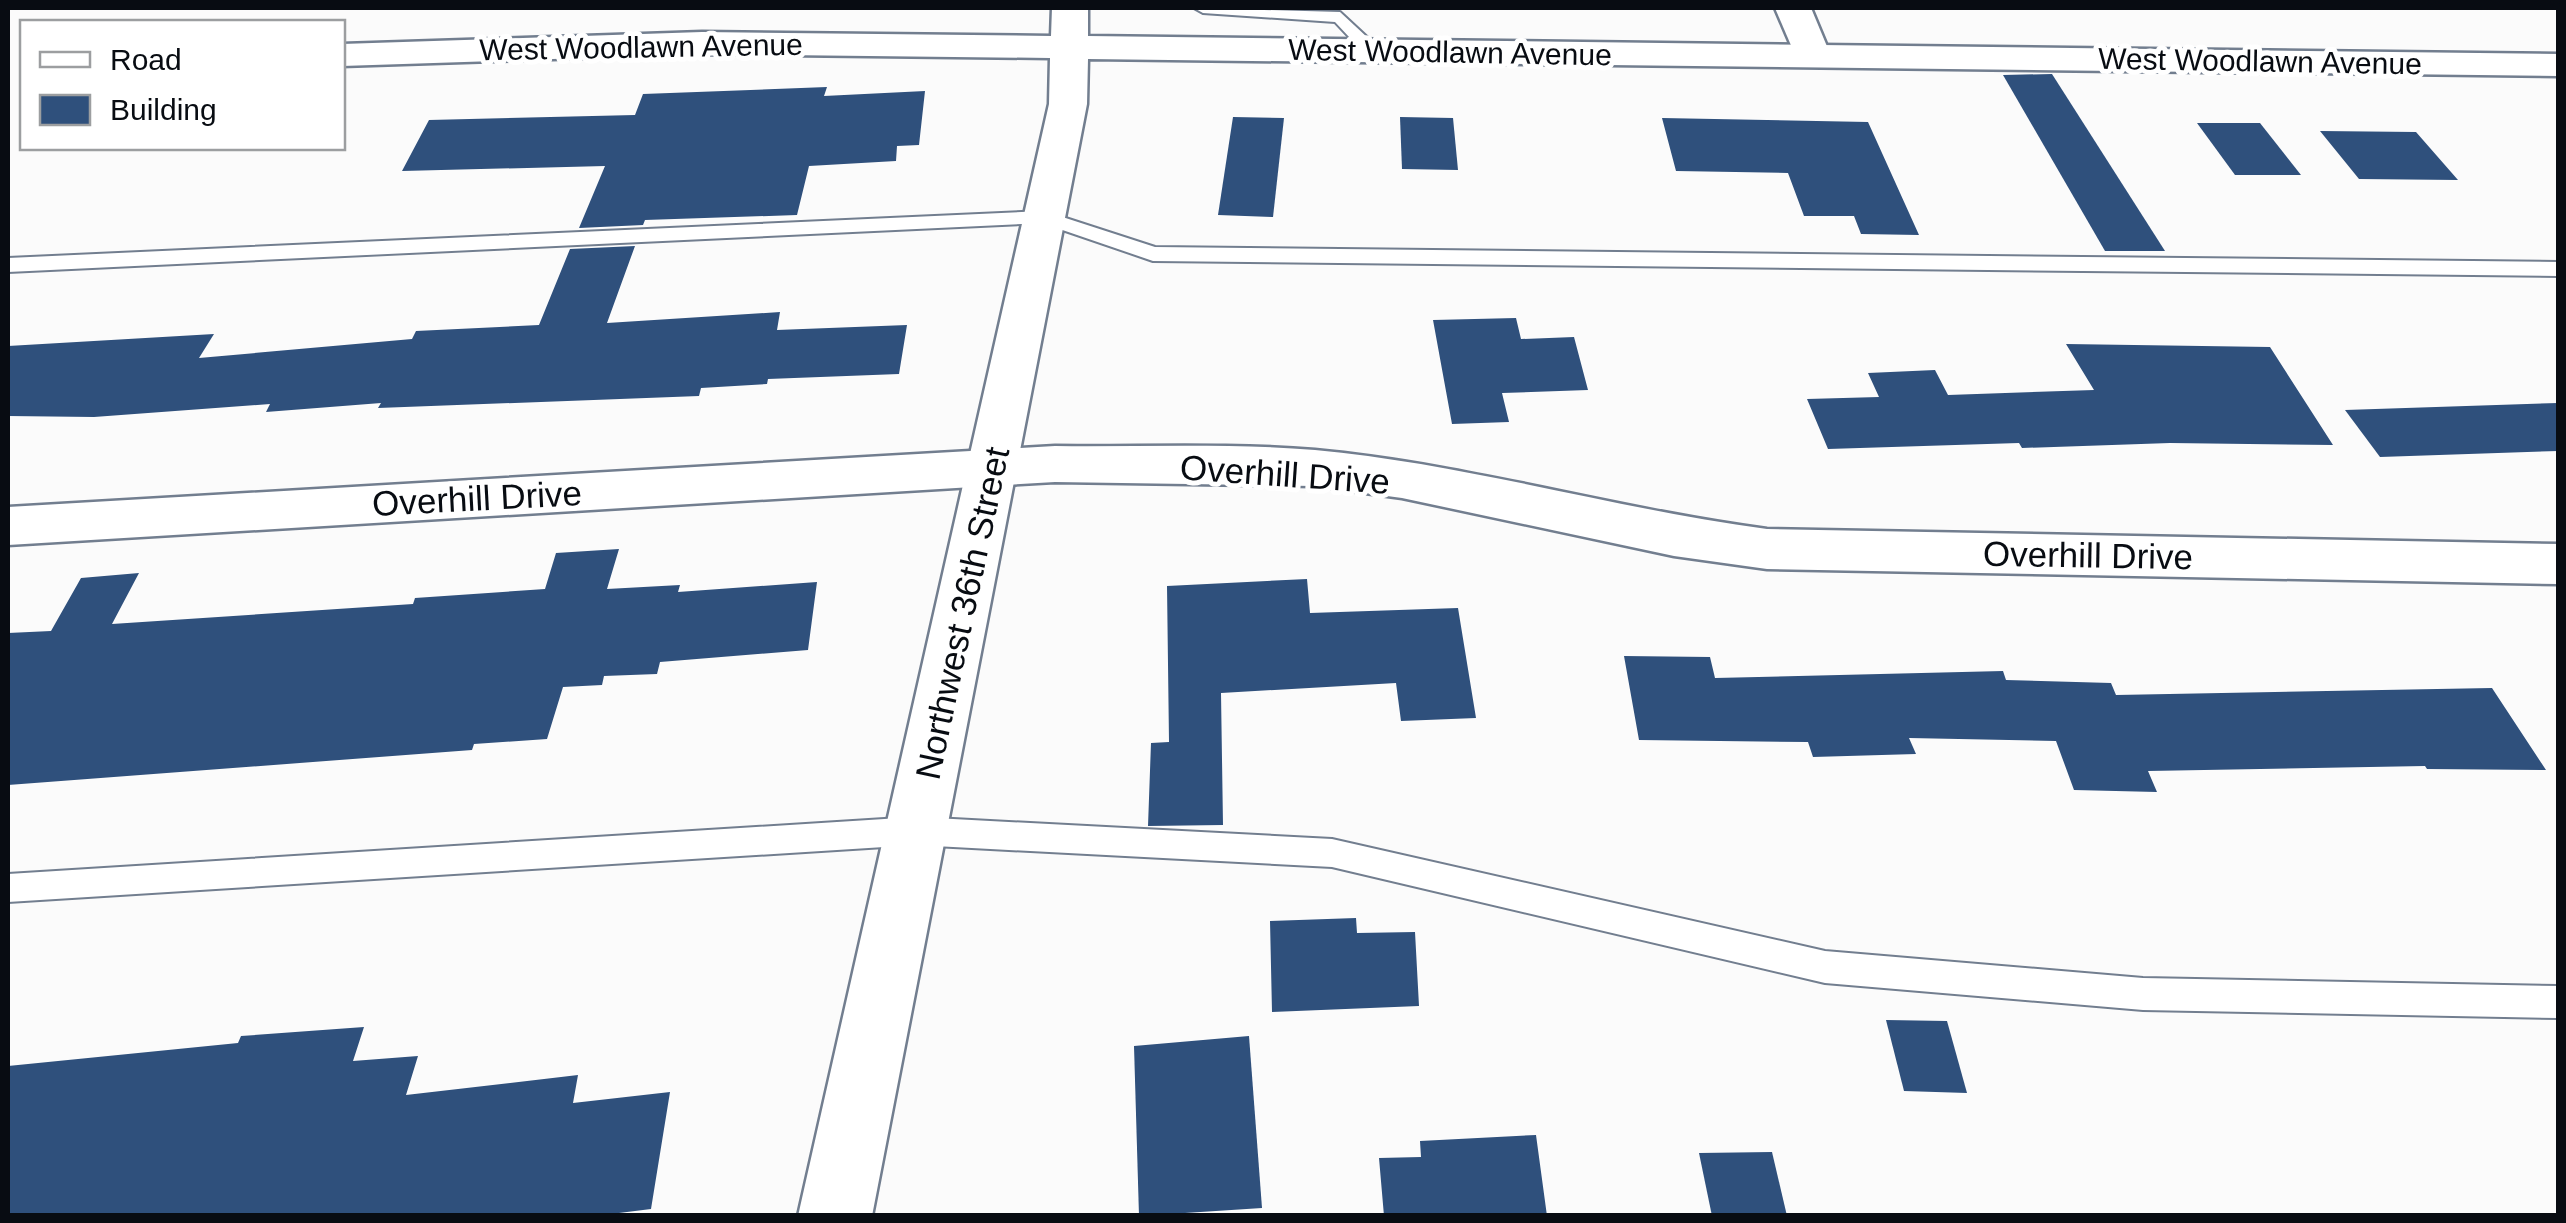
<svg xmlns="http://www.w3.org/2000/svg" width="2566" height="1223" viewBox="0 0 2566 1223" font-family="Arial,sans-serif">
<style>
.building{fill:#2f507c}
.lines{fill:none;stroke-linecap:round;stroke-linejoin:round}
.lane-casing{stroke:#727e8f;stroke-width:4}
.street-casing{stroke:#727e8f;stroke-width:5}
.secondary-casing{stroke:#727e8f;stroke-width:5}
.lane{fill:#fff;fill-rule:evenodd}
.street{fill:#fff;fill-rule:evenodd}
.secondary{fill:#fff;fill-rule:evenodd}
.labels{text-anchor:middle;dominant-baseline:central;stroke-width:10;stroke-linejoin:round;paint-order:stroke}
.far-street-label{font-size:30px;fill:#080c12;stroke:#fff}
.street-label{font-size:35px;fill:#080c12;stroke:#fff}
</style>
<rect width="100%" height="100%" fill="#fbfbfb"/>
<g class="building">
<polygon points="2052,74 2165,251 2105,251 2003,75"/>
<polygon points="827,87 824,96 925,91 919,145 897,146 896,161 809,166 797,215 645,220 643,225 579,228 605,166 402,171 429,120 635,115 643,94"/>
<polygon points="1233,117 1284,118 1273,217 1218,215"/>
<polygon points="1400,117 1453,118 1458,170 1402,169"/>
<polygon points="1662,118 1868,122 1919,235 1861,234 1854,216 1804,216 1788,173 1676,171"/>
<polygon points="2197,123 2260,123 2301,175 2235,175"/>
<polygon points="2320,131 2416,132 2458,180 2359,179"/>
<polygon points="635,246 607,323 780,312 777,330 907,325 899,374 768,379 767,384 701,388 699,396 378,408 381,403 266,412 270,404 94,417 8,416 8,346 214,334 199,358 412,339 416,331 539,325 570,249"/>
<polygon points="1516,318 1521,339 1574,337 1588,390 1502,393 1509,422 1452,424 1433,320"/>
<polygon points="2066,344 2270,347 2333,445 2170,443 2022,448 2019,443 1828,449 1807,399 1879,397 1868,373 1935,370 1948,395 2094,390"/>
<polygon points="2558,403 2558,451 2380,457 2345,410"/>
<polygon points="619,549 607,589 680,585 678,592 817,582 808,650 660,662 657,674 604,676 602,685 563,687 547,739 474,744 472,750 8,785 8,633 51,631 81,578 139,573 112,624 413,604 415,598 545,589 556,553"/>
<polygon points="1307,579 1310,613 1458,608 1476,718 1401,721 1396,683 1221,693 1223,825 1148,826 1151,743 1169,742 1167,586"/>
<polygon points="1624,656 1710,657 1715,678 2003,671 2006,680 2111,683 2116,695 2492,688 2546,770 2427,769 2425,766 2148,771 2157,792 2074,790 2056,741 1909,738 1916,754 1813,757 1808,742 1639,740"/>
<polygon points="1356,918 1357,933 1415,932 1419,1006 1272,1012 1270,921"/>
<polygon points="1886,1020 1947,1021 1967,1093 1904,1091"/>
<polygon points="364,1027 353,1061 418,1056 406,1095 578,1075 573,1103 670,1092 651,1209 595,1216 8,1216 8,1066 238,1043 241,1036"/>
<polygon points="1249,1036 1262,1208 1139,1216 1134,1046"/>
<polygon points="1536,1135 1547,1216 1384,1216 1379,1158 1421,1157 1420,1141"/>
<polygon points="1772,1152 1787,1216 1712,1216 1699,1153"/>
</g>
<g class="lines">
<g class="lane-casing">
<g id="lane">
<polygon points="1194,8 1340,12 1382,51 1366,55 1335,22 1203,13"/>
<polygon points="1044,211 1155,247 2558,262 2558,276 1153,261 1042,223 8,272 8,258"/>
<polygon points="916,817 1332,839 1825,951 2143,978 2558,986 2558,1018 2143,1010 1825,983 1332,867 916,845 8,902 8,874"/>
</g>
</g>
<g class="street-casing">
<g id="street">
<polygon points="1775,8 1811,8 1831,56 1825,64 1799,64"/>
<path d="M1055,446C1141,447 1229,443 1315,450C1467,464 1616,509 1767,529L2558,544V584L1767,569L1674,556L1402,498L1313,486L1055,482L8,545V507Z"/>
</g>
</g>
<g class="secondary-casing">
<polygon id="secondary" points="1052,8 1088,8 1088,36 2558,54 2558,76 1088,59 1087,104 872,1216 798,1216 1049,104 1050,58 702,54 342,66 342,44 702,32 1051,36"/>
</g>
<use href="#lane" class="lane"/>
<use href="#street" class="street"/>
<use href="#secondary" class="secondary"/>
</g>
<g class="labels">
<g class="far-street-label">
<text transform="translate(641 47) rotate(-1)">West Woodlawn Avenue</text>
<text transform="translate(1450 52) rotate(1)">West Woodlawn Avenue</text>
<text transform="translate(2260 61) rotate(1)">West Woodlawn Avenue</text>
</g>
<g class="street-label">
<text transform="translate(1285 474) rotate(4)">Overhill Drive</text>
<text transform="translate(477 498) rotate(-3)">Overhill Drive</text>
<text transform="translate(2088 555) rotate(1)">Overhill Drive</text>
<text transform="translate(962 613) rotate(-78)">Northwest 36th Street</text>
</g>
</g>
<rect width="2566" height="1223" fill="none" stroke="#080c12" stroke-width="20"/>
<rect x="20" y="20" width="325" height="130" fill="#ffffff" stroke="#9c9ea0" stroke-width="2.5"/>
<rect x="40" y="52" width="50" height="15" fill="#ffffff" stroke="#9c9ea0" stroke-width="2.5"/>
<text x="110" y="70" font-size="30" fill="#080c12">Road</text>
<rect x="40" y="95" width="50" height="30" fill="#2f507c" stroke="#9c9ea0" stroke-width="2.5"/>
<text x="110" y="120" font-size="30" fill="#080c12">Building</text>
</svg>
